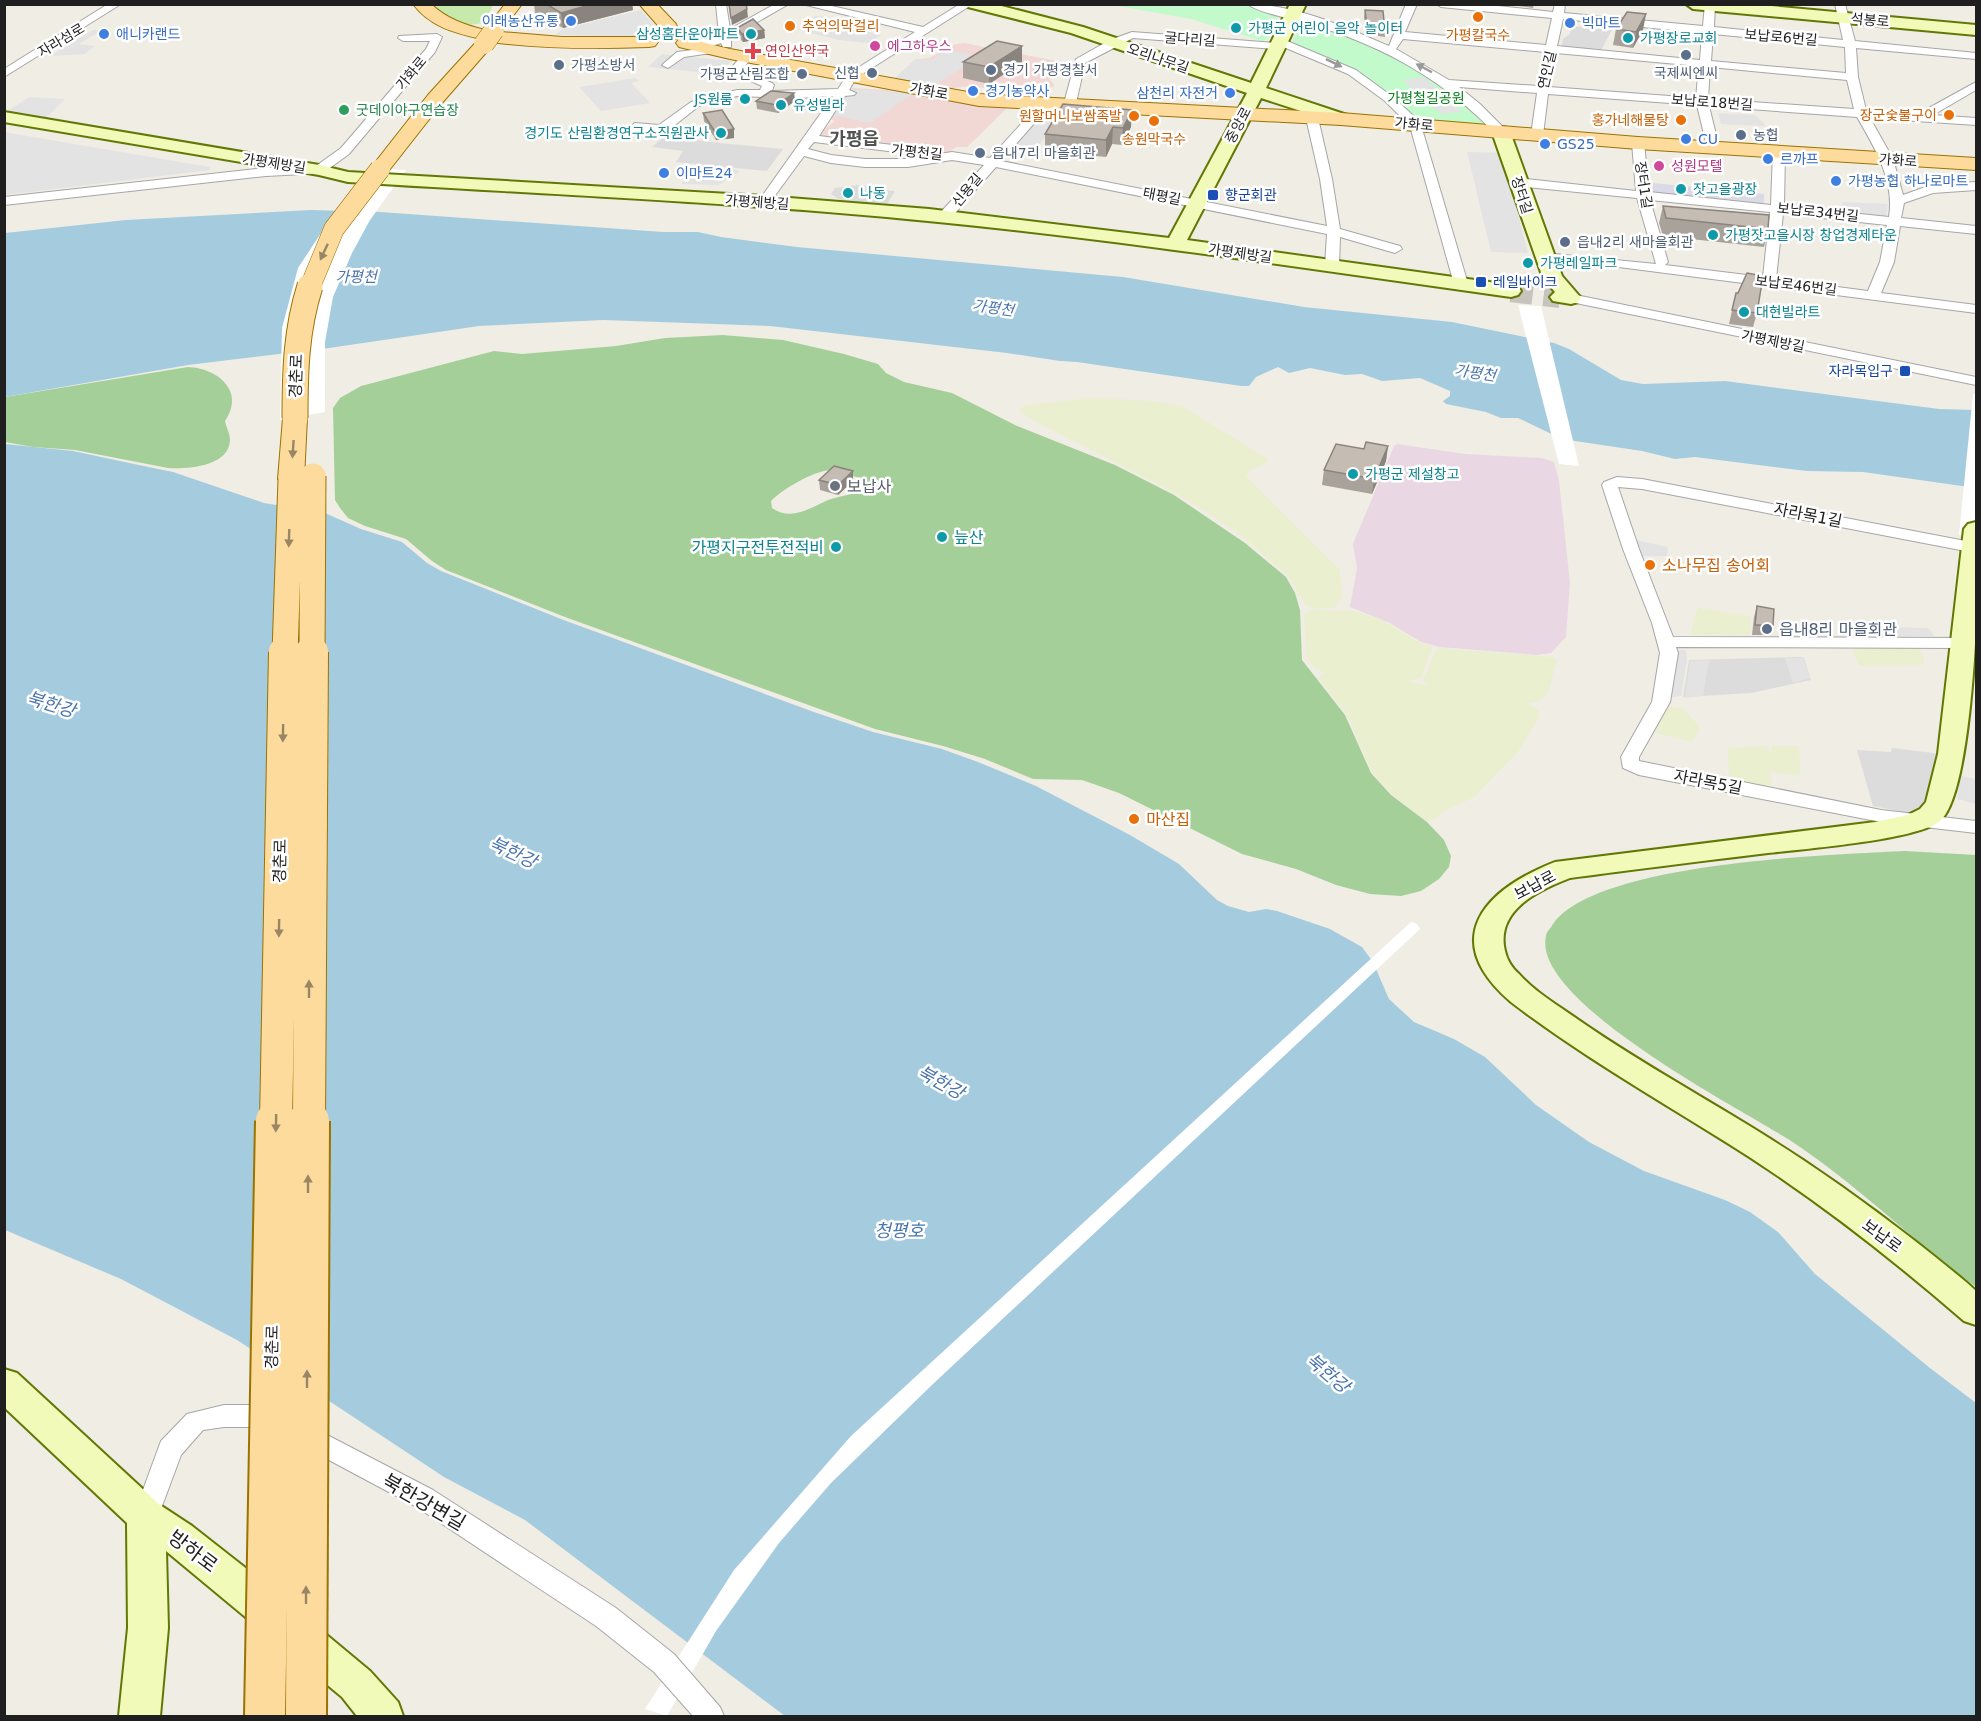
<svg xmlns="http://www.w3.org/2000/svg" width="1981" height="1721" viewBox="0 0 1981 1721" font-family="'DejaVu Sans','Noto Sans KR',sans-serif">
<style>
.residential{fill:#dddcdc}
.commercial{fill:#f1d8d4}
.industrial{fill:#e9d7e4}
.farmland{fill:#eaefd0}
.grass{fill:#c5eaab}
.forest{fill:#a5cf99;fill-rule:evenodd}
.park{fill:#c2facb}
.parking{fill:#e3e3e3}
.plaza{fill:#dad9e6}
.water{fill:#a5ccde}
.pier{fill:#fff}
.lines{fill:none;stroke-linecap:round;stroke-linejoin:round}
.secondary-tunnel{stroke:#c6c4bd;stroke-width:22;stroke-dasharray:22 11;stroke-linecap:butt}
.street-casing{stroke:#a6a6a6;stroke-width:2}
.secondary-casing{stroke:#627804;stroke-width:4}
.primary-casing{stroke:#9a7300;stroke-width:2}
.street{fill:#fff;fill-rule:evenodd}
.secondary{fill:#f2fab9;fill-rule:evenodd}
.primary{fill:#fddb9d;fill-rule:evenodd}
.primary-bridge-far3-casing{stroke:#9a7300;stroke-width:21;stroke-linecap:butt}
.primary-bridge-far2-casing{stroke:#9a7300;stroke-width:27;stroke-linecap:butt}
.primary-bridge-far1-casing{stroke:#9a7300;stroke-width:34;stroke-linecap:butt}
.primary-bridge-casing{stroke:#9a7300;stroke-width:44;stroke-linecap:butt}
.primary-bridge-far3{stroke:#fddb9d;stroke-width:20}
.primary-bridge-far2{stroke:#fddb9d;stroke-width:25}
.primary-bridge-far1{stroke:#fddb9d;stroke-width:32}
.primary-bridge{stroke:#fddb9d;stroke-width:40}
.wall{fill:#a9a29b}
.shaded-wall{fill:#8a847e}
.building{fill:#c5bcb4;stroke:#8a847e;stroke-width:1.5}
.oneway{fill:#9a9a9a}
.oneway2{fill:#998664}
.food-dot{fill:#e8710a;stroke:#fff;stroke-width:2}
.shop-dot{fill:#3f7fe0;stroke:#fff;stroke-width:2}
.culture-dot{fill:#0f9aa8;stroke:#fff;stroke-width:2}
.hotel-dot{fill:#d1479c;stroke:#fff;stroke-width:2}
.health-dot{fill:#e0444e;stroke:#fff;stroke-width:2}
.service-dot{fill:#5c6f8a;stroke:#fff;stroke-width:2}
.leisure-dot{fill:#2e9e5b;stroke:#fff;stroke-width:2}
.transit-dot{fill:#1a4fb4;stroke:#fff;stroke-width:2}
.worship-dot{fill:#6b7280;stroke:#fff;stroke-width:2}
.labels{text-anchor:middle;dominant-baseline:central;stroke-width:5;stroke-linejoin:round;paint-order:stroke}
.far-street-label{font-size:14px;fill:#1f1f1f;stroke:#fff}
.far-shop-label{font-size:14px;fill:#366cbe;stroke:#fff;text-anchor:start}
.far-food-label{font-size:14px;fill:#c56008;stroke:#fff;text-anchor:end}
.far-culture-label{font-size:14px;fill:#0d838f;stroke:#fff;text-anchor:start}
.far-hotel-label{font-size:14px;fill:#b23c85;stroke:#fff;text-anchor:start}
.far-health-label{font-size:14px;fill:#be3a42;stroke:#fff;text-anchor:start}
.far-service-label{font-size:14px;fill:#4e5e75;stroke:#fff;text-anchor:start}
.far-park-label{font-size:14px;fill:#0b7f1e;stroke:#fff}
.far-leisure-label{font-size:14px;fill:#27864d;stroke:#fff;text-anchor:start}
.far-transit-label{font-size:14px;fill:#164399;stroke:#fff;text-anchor:start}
.far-water-label{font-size:15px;font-style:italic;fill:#4a75b0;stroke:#fff}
.street-label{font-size:16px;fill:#1f1f1f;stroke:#fff}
.worship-label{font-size:16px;fill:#5b616d;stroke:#fff;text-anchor:start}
.culture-label{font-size:16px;fill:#0d838f;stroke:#fff;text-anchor:start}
.food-label{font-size:16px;fill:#c56008;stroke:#fff;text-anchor:start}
.service-label{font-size:16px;fill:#4e5e75;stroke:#fff;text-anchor:start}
.far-district-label{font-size:18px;font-weight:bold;fill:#525252;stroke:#fff}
.water-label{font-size:18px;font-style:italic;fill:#4a75b0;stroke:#fff}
.near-street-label{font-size:20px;fill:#1f1f1f;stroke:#fff}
</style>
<rect width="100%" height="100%" fill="#f0ede5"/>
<g class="residential">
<polygon points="1572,26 1612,30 1600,52 1561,49 1563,39 1570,34"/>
<polygon points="666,135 710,142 783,149 767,171 676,162 683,151 652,147"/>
<polygon points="857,185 868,186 867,189 895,191 886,206 845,203 831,194 835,188"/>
<polygon points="1801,657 1804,658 1811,680 1751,693 1683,697 1689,660"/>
<polygon points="1892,748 1941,754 1933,801 1914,814 1873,806 1857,750 1891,752"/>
</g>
<g class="commercial">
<polygon points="964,43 1067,63 1049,79 1055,85 1040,96 971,86 946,89 894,79 916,59 930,58 951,45"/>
<polygon points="852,88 906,91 1010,105 967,147 956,147 949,152 891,149 817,135 835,121 830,119"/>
</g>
<polygon class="industrial" points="1397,444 1465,454 1542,458 1554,462 1559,481 1570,583 1566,637 1551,653 1537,655 1440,647 1421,642 1390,623 1350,607 1357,568 1353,544 1394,446"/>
<g class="farmland">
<polygon points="1092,398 1153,401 1182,406 1266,458 1267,461 1264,464 1250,470 1246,476 1340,570 1342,595 1337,605 1334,608 1316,609 1305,605 1289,577 1249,542 1214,517 1177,494 1036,422 1018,410 1026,405"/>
<polygon points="1699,608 1751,616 1750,633 1747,635 1694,635 1691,631 1697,609"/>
<polygon points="1311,610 1354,611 1380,619 1420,643 1433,646 1421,678 1408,681 1429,686 1443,688 1430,686 1423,681 1437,648 1554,657 1557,661 1548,693 1539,701 1528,703 1539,711 1539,718 1517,753 1474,797 1446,810 1434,820 1425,820 1392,795 1372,772 1347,715 1319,679 1321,674 1328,674 1316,669 1307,658 1304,615"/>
<polygon points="1858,647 1919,648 1925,662 1922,665 1861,666 1858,664 1853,650"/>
<polygon points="1669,707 1683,708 1699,727 1699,731 1692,742 1654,732 1666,708"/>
<polygon points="1768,746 1771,758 1772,746 1799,746 1800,776 1771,772 1771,786 1768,787 1730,780 1727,748"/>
</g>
<path class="grass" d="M434,5H493L485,22C465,29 447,19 434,5Z"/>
<g class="forest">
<path d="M723,335L783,340L844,354L878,364L886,373L904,382L952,393L1015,425L1115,465L1174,495L1245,543L1286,577L1295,593L1300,610L1302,660L1345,715L1371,773L1391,795L1427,822L1444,840L1451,856L1449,867L1439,879L1421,891L1401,896L1370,894L1336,885L1296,869L1242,854L1119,793L1082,780L1033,779L985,759L943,746L875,729L565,617L446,570L432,561L406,539L365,526L348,518L340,508L335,500L333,408L340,398L361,386L494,351L522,354L616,346L665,338ZM830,470L864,479L868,487L863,491C851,495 837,496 826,501C808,509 791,521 772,508L771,501C784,488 812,472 830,470Z"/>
<path d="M188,367C217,368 246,391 225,421C226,427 230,433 230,440C229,467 187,469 168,468L75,450L33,447L5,442V397Z"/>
<path d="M1905,851L1976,855V1287C1925,1250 1879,1206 1829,1168C1812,1155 1795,1143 1778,1133C1731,1104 1531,999 1546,936C1546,932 1551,928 1553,924C1597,862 1829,855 1905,851Z"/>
</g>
<g class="park">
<polygon points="1113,5 1241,5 1279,14 1268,39 1262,41 1191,19"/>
<polygon points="1306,21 1361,40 1430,76 1488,124 1484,127 1419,120 1386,92 1351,68 1292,42 1302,22"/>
</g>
<g class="parking">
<polygon points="641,10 656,28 643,35 625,37 555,35 563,29"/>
<polygon points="815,16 853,20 846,25 874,30 871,33 881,35 868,43 839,40 798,30"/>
<polygon points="93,30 102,30 79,44 95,46 85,54 50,56"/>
<polygon points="946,50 979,56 933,87 894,79 916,59 932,60"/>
<polygon points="662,54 731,61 718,74 648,67"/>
<polygon points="1424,77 1462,112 1441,114 1403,80"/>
<polygon points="635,78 639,81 631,83 650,103 601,111 579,87"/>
<polygon points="852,89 914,93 870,123 833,115"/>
<polygon points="30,97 65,99 45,119 5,112"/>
<polygon points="1042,111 1047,111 1045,114 1061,116 1036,150 1008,146"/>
<polygon points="1718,113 1755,115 1766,126 1721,124"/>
<polygon points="4,132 210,167 210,170 5,195"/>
<polygon points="1467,152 1502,153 1528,253 1491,252"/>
<polygon points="694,165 716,166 740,171 719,185 681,184"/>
<polygon points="1842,202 1888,204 1886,216 1843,213"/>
<polygon points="1635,540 1668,547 1667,556 1639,556"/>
<polygon points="1878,627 1929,628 1934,636 1883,636"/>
<polygon points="1675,650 1686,650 1687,660 1681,696 1669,698"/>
<polygon points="1785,658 1803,658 1810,678 1793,683"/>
<polygon points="1709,660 1703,696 1685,698 1690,661"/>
<polygon points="1961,776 1976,779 1976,804 1957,799"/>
</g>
<polygon class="plaza" points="1653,183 1764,194 1764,205 1653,196"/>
<g class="water">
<polygon points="311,210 380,212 663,232 698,232 721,237 797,247 1123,277 1304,307 1452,322 1554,343 1569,349 1621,380 1643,384 1725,381 1939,409 1976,410 1976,488 1863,472 1807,471 1695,457 1675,459 1642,451 1562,439 1518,418 1501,418 1486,412 1446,404 1443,401 1450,396 1450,391 1420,378 1382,381 1362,374 1345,375 1310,368 1289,373 1278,367 1256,377 1249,386 1241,386 1077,362 1060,361 1007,353 770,326 603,320 479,326 329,348 188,365 5,397 5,233 126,220"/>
<polygon points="5,444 73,451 134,464 173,472 264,503 325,513 361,529 402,542 427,563 441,571 561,619 814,712 873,732 942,749 978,762 1036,786 1130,835 1179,864 1217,900 1228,906 1249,912 1266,909 1277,911 1330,929 1362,947 1373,962 1389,999 1414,1022 1454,1039 1485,1057 1536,1105 1589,1142 1644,1171 1725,1200 1750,1212 1778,1232 1815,1274 1930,1368 1976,1403 1976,1716 785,1716 525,1520 444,1477 237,1340 121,1279 5,1230"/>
</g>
<g class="pier">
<polygon points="368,168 406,170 370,220 352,253 333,297 325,342 325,412 280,420 282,328 298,268 323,230"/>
<polygon points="1518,305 1541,306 1579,466 1559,464"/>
<polygon points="1973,394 1976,394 1976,538 1959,535"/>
<polygon points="1411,922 1417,924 1420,929 934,1383 831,1483 779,1543 716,1631 667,1716 645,1709 734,1570 851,1436"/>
</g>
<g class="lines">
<polyline class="secondary-tunnel" points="1511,291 1560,297"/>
<g class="street-casing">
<g id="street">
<polygon points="108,4 121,4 4,77 4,69"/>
<path d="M716,4H726L730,29L775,4H789L731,37V47H723L721,43L712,46L683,43L681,41C692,34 706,42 719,35Z"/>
<polygon points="802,4 823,4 923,27 960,4 973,4 856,78 849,90 856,93 854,95 845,96 819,136 917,148 921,149 921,155 814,142 808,149 831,155 865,159 908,159 952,152 990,158 1043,100 1047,99 1053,102 1051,104 1001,161 1327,226 1320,179 1306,118 1312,114 1318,118 1332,179 1340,229 1400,246 1402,249 1395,253 1340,237 1339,266 1332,270 1325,266 1327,234 996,167 949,220 939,220 938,217 939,214 984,165 952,160 908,167 865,167 831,163 804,156 768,205 760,205 758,202 833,96 797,98 737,96 699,106 666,132 631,130 629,127 635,123 659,125 691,102 737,90 760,90 762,86 729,71 742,55 746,54 752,57 742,70 772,83 774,85 772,91 838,89 848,74 915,32"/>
<path d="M1247,4C1295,4 1345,27 1389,46L1406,4H1417L1405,32L1546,45L1552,18L1441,7L1436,4H1479L1553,12L1555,4H1565L1564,13L1703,26L1705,4H1715L1714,27L1843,40L1835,4H1845L1855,41L1976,53V59L1856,48L1858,77L1866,110L1918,114L1976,82V90L1933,115L1976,118V125L1870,118L1893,159L1903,195L1931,185L1976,182V190L1933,193L1904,203L1901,218L1976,226V234L1900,226L1894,262L1881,293L1976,305V313L1611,266L1539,260L1537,257L1544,253L1656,264L1637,198L1517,186L1511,182L1517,178L1636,191L1632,143L1638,139L1644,143L1649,192L1771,205L1773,151L1779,147L1785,151L1784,206L1889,217C1895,181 1875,148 1857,117L1709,106L1719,147L1713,151L1707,147L1697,105L1548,94L1543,135L1537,139L1531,135L1537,93L1459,87L1480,104L1505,129V135H1497C1444,81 1389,49 1317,26C1299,20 1261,14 1247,4ZM1563,19L1702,33L1700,60L1557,46ZM1713,34L1845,47L1846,73L1711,61ZM1403,39L1545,52L1538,86L1449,80L1396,49ZM1556,53L1699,66L1696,98L1549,87ZM1710,67L1847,80L1854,109L1708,99ZM1650,200L1770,212L1763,277L1665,265L1668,262ZM1783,214L1887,225L1880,262L1868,291L1776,279Z"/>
<polygon points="1132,32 1276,43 1276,39 1280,38 1356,70 1393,97 1420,122 1468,284 1466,287 1461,288 1454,284 1410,126 1385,101 1348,74 1281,46 1276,49 1133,38 1085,63 1076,103 1074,105 1066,105 1064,103 1076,59 1110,40"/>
<polygon points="437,34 442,37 435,52 349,154 323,173 266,176 4,205 4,197 266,168 316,166 341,148 426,49 430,41 403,41 398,38 399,36"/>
<polygon points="707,48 713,51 711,53 684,57 668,68 662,65 677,52"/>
<polygon points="1571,294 1976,377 1976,385 1566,301 1564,298 1566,295"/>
<polygon points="1617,477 1642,479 1976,543 1976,553 1642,489 1618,487 1639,549 1673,637 1963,638 1969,639 1972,643 1969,647 1963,648 1676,647 1678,653 1670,702 1639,757 1639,761 1881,810 1976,821 1976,833 1881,822 1639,775 1623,768 1621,757 1652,702 1660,653 1652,623 1623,549 1602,485 1604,482"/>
<polygon points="224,1405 256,1405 283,1415 287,1422 283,1429 274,1433 256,1427 224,1427 203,1430 181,1455 155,1525 146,1528 137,1525 133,1517 161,1441 187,1414"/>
<polygon points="306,1424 433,1490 616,1608 674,1654 720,1707 724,1716 693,1716 654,1672 596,1626 415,1506 297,1443 293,1435 297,1427"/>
</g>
</g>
<g class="secondary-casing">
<g id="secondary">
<path d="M966,4H994L1083,27L1251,83L1290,4H1306L1266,88L1347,115L1350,119L1347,123L1341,124L1261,98L1187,240L1511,285L1518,287L1521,291L1518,295L1511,297C1317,270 1123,240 928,221C736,202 541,194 348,182L319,175L4,122V112L319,165L348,172L764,196L929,209L1169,238L1247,93L1071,33L968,7Z"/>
<polygon points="1686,4 1749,4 1976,25 1976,35 1693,9"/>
<polygon points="1501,127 1507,128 1510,132 1562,276 1581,298 1578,302 1571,304 1553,301 1550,297 1555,292 1543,278 1492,132 1495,128"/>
<path d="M1976,522C1981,571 1974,788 1941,820C1920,840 1802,849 1768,853C1702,861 1636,869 1570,878C1539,890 1495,910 1505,951C1507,960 1512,968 1519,974C1536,993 1559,1006 1580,1021C1652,1071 1730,1111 1803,1160C1860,1198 1914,1239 1966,1282L1976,1291V1325L1964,1321C1896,1262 1826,1207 1751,1158C1670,1106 1587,1060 1511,1002C1438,939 1484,890 1555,862L1875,822L1908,815L1920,809L1926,802L1938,754L1964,529L1968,524Z"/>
<polygon points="4,1369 17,1373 160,1505 192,1526 257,1577 370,1671 398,1702 403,1716 357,1716 342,1697 166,1551 168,1628 160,1716 119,1716 128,1628 127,1523 4,1407"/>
</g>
</g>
<g class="primary-casing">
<g id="primary">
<path d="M413,4H431C447,19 465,25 485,30L505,4H522L501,32L562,37H649L655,38L658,42L655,46L649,47C596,49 544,49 491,42L493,44L490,48L442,103L387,173H373L370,169L373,165L428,95L478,40L481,39C455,33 430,27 413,4Z"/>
<polygon points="639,4 657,4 676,24 680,35 677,39 665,39 661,29"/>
<polygon points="685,38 730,49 979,94 1341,113 1638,137 1976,158 1976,170 1638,149 1341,125 979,106 730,59 679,47 676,43 679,39"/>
<polygon points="295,411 304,413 307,418 304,479 300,484 291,487 282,484 278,479 283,418 286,413"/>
</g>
</g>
<use href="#street" class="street"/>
<use href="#secondary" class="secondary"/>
<use href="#primary" class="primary"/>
<g class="primary-bridge-far3-casing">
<g id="primary-bridge-far3">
<polyline points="484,44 494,30"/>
<polyline points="310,287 334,229 380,169"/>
</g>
</g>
<g class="primary-bridge-far2-casing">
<g id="primary-bridge-far2">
<path d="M295,418C295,372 296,330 310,286"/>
<polyline points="285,653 291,479"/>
<polyline points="312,653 313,476"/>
</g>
</g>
<g class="primary-bridge-far1-casing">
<g id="primary-bridge-far1">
<polyline points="276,1122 285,652"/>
<polyline points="309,1122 312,652"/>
</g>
</g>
<g class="primary-bridge-casing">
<g id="primary-bridge">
<polyline points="265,1716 276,1121"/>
<polyline points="306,1716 309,1121"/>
</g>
</g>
<use href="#primary-bridge-far3" class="primary-bridge-far3"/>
<use href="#primary-bridge-far2" class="primary-bridge-far2"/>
<use href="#primary-bridge-far1" class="primary-bridge-far1"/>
<use href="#primary-bridge" class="primary-bridge"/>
</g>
<g class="wall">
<polygon points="534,4 632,4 633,10 563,28 535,13"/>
<polygon points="1505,4 1534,4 1533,8"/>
<polygon points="1365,10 1385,31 1385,37 1366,34 1364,17"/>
<polygon points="737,28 764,30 765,38 743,42 737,36"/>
<polygon points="1616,29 1643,30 1633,48 1613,45"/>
<polygon points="1022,46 1022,62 989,84 963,78 963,62"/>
<polygon points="794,93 795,101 778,113 757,109 756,101"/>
<polygon points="1063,104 1131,127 1122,145 1112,144 1106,157 1045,151 1045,134"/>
<polygon points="703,113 734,129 734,138 716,140 704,121"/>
<polygon points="1663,206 1768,229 1764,247 1663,236 1659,223"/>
<polygon points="1736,293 1757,313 1753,327 1729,324"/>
<polygon points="1388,446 1386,461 1372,494 1322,485 1324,470 1364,449"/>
<polygon points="819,480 853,481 838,495 820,490"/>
<polygon points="1757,606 1773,625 1770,635 1752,635 1754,617"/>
</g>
<g class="shaded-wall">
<polygon points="593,4 632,4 633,10 563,28 561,13"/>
<polygon points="747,9 748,17 732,25 731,18"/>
<polygon points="1646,14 1643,30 1633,48 1636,32"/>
<polygon points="764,30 765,38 743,42 742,34"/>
<polygon points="1022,46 1022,62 989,84 989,67"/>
<polygon points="794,93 795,101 778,113 777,105"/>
<polygon points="1132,110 1131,127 1122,145 1123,128"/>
<polygon points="1113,127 1112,144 1106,157 1106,140"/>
<polygon points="734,129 734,138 716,140 715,132"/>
<polygon points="1388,446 1386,461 1372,494 1374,479"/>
<polygon points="853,471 853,481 838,495 838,485"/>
</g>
<g class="building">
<polygon points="546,4 593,4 561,13"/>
<polygon points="729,4 746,4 747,9 731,18"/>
<polygon points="1365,10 1383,11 1385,31 1367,27"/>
<polygon points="1627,12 1646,14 1636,32 1616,29"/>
<polygon points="753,19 764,30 742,34 737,28"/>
<polygon points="997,41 1022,46 989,67 963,62"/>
<polygon points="771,91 794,93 777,105 756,101"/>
<polygon points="1063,104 1132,110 1123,128 1113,127 1106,140 1045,134"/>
<polygon points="722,110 734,129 715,132 703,113"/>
<polygon points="1663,206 1769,215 1768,229 1666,218"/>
<polygon points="1747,273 1763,276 1757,313 1732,310 1736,293 1738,293"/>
<polygon points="1366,442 1388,446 1374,479 1324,470 1336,444 1364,449"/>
<polygon points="834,466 853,471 838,485 819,480"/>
<polygon points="1757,606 1774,609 1773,625 1755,625"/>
</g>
<defs><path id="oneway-solid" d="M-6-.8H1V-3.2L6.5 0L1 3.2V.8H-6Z" transform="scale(1.5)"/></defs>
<g class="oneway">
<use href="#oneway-solid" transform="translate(1334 63) rotate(26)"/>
<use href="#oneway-solid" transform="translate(1424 68) rotate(-152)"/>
</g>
<g class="oneway2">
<use href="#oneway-solid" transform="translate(324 252) rotate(115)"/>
<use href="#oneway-solid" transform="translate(293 449) rotate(94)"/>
<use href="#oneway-solid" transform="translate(289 538) rotate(92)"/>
<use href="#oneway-solid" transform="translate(283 733) rotate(91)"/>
<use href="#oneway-solid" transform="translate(279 928) rotate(91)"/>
<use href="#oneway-solid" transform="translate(309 989) rotate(-90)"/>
<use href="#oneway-solid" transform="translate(276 1123) rotate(91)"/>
<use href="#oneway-solid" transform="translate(308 1184) rotate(-90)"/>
<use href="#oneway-solid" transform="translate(307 1379) rotate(-90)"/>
<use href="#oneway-solid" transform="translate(306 1595) rotate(-90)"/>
</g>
<g class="food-dot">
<circle cx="1478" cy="17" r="6"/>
<circle cx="790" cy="26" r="6"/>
<circle cx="1949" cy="115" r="6"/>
<circle cx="1134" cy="116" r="6"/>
<circle cx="1681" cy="120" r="6"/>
<circle cx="1154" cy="121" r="6"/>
<circle cx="1650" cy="565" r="6"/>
<circle cx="1134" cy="819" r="6"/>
</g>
<g class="shop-dot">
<circle cx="571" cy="21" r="6"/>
<circle cx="1570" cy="23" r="6"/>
<circle cx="104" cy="34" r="6"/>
<circle cx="973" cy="91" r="6"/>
<circle cx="1230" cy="93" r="6"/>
<circle cx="1686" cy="139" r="6"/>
<circle cx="1545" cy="144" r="6"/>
<circle cx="1768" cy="159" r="6"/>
<circle cx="664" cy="173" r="6"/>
<circle cx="1836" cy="181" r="6"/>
</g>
<g class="culture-dot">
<circle cx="1236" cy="28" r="6"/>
<circle cx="751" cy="34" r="6"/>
<circle cx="1628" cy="38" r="6"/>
<circle cx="745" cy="99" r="6"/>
<circle cx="781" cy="105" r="6"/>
<circle cx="721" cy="133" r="6"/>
<circle cx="1681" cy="189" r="6"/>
<circle cx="848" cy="193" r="6"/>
<circle cx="1713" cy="235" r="6"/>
<circle cx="1528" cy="263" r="6"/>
<circle cx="1744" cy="312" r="6"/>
<circle cx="1353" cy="474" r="6"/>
<circle cx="942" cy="537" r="6"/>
<circle cx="836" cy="547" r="6"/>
</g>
<g class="hotel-dot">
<circle cx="875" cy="46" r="6"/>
<circle cx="1659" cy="166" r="6"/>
</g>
<path class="health-dot" d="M750 42h6v6h6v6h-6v6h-6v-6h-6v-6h6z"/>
<g class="service-dot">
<circle cx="1686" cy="55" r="6"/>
<circle cx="559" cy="65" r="6"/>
<circle cx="991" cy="70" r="6"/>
<circle cx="872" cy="73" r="6"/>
<circle cx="802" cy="74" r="6"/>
<circle cx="1741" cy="135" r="6"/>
<circle cx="980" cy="153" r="6"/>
<circle cx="1565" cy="242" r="6"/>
<circle cx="1767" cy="629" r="6"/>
</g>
<circle class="leisure-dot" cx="344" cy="110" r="6"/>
<g class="transit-dot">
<rect x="1207" y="189" width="12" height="12" rx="3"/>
<rect x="1475" y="276" width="12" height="12" rx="3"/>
<rect x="1899" y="365" width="12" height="12" rx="3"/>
</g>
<circle class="worship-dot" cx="835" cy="486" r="6"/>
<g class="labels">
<g class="far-street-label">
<text transform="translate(1870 20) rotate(5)">석봉로</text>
<text transform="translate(1781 37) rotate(5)">보납로6번길</text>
<text transform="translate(1190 39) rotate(4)">굴다리길</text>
<text transform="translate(61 40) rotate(-31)">자라섬로</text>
<text transform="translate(1158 58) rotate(19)">오리나무길</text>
<text transform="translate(1547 70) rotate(-77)">연인길</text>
<text transform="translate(411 73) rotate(-50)">가화로</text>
<text transform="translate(929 91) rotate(10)">가화로</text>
<text transform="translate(1712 102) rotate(4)">보납로18번길</text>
<text transform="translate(1414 124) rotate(5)">가화로</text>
<text transform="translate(1238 125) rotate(-62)">중앙로</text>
<text transform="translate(917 152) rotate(6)">가평천길</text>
<text transform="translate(1898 160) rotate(4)">가화로</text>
<text transform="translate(274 163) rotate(9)">가평제방길</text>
<text transform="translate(1644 185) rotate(81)">장터1길</text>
<text transform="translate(967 190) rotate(-50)">신용길</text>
<text transform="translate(1522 195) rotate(72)">장터길</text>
<text transform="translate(1162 196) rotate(11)">태평길</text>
<text transform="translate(757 202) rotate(4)">가평제방길</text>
<text transform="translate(1818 212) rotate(6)">보납로34번길</text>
<text transform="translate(1240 253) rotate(8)">가평제방길</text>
<text transform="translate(1796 285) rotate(7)">보납로46번길</text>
<text transform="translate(1773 341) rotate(11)">가평제방길</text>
</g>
<g class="far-shop-label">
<text x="559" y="21" text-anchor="end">이래농산유통</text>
<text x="1582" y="23">빅마트</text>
<text x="116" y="34">애니카랜드</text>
<text x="985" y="91">경기농약사</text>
<text x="1218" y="93" text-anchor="end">삼천리 자전거</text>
<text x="1698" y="139">CU</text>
<text x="1557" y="144">GS25</text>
<text x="1780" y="159">르까프</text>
<text x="676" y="173">이마트24</text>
<text x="1848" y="181">가평농협 하나로마트</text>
</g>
<g class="far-food-label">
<text x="802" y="26" text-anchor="start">추억의막걸리</text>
<text x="1478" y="35" text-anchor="middle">가평칼국수</text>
<text x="1937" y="115">장군숯불구이</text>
<text x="1122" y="116">원할머니보쌈족발</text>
<text x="1669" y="120">홍가네해물탕</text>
<text x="1154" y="139" text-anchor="middle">송원막국수</text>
</g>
<g class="far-culture-label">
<text x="1248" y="28">가평군 어린이 음악 놀이터</text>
<text x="739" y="34" text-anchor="end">삼성홈타운아파트</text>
<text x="1640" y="38">가평장로교회</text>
<text x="733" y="99" text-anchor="end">JS원룸</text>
<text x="793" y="105">유성빌라</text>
<text x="709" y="133" text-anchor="end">경기도 산림환경연구소직원관사</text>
<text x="1693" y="189">잣고을광장</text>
<text x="860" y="193">나동</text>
<text x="1725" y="235">가평잣고을시장 창업경제타운</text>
<text x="1540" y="263">가평레일파크</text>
<text x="1756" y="312">대현빌라트</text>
<text x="1365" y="474">가평군 제설창고</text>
</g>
<g class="far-hotel-label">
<text x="887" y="46">에그하우스</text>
<text x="1671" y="166">성원모텔</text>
</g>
<g class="far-health-label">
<text x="765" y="51">연인산약국</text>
</g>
<g class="far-service-label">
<text x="571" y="65">가평소방서</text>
<text x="1003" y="70">경기 가평경찰서</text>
<text x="860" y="73" text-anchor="end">신협</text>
<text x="1686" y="73" text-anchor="middle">국제씨엔씨</text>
<text x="790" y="74" text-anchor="end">가평군산림조합</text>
<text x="1753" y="135">농협</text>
<text x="992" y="153">읍내7리 마을회관</text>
<text x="1577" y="242">읍내2리 새마을회관</text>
</g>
<g class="far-park-label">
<text x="1426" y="98">가평철길공원</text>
</g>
<g class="far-leisure-label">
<text x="356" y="110">굿데이야구연습장</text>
</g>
<g class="far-transit-label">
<text x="1225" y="195">향군회관</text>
<text x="1493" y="282">레일바이크</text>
<text x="1893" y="371" text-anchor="end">자라목입구</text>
</g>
<g class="far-water-label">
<text x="356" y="277">가평천</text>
<text transform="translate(993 308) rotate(8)">가평천</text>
<text transform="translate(1475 373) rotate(8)">가평천</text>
</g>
<g class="street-label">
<text transform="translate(296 376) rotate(-88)">경춘로</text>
<text transform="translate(1808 515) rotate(11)">자라목1길</text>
<text transform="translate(1708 782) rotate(11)">자라목5길</text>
<text transform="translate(280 861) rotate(-89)">경춘로</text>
<text transform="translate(1535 885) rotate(-28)">보납로</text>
<text transform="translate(1882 1236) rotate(36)">보납로</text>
<text transform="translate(272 1347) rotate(-89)">경춘로</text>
</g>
<g class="worship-label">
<text x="847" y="486">보납사</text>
</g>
<g class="culture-label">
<text x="954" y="537">늪산</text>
<text x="824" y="547" text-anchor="end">가평지구전투전적비</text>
</g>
<g class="food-label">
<text x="1662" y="565">소나무집 송어회</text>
<text x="1146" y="819">마산집</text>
</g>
<g class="service-label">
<text x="1779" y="629">읍내8리 마을회관</text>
</g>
<g class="far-district-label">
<text x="854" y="138">가평읍</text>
</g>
<g class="water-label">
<text transform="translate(51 704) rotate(17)">북한강</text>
<text transform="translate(513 852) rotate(25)">북한강</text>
<text transform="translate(941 1082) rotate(29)">북한강</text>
<text x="899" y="1230">청평호</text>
<text transform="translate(1328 1373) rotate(40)">북한강</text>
</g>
<g class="near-street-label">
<text transform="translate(424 1502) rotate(30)">북한강변길</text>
<text transform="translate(193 1551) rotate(37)">방하로</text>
</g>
</g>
<rect width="1981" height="1721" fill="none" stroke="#1f1f1f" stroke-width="12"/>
</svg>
